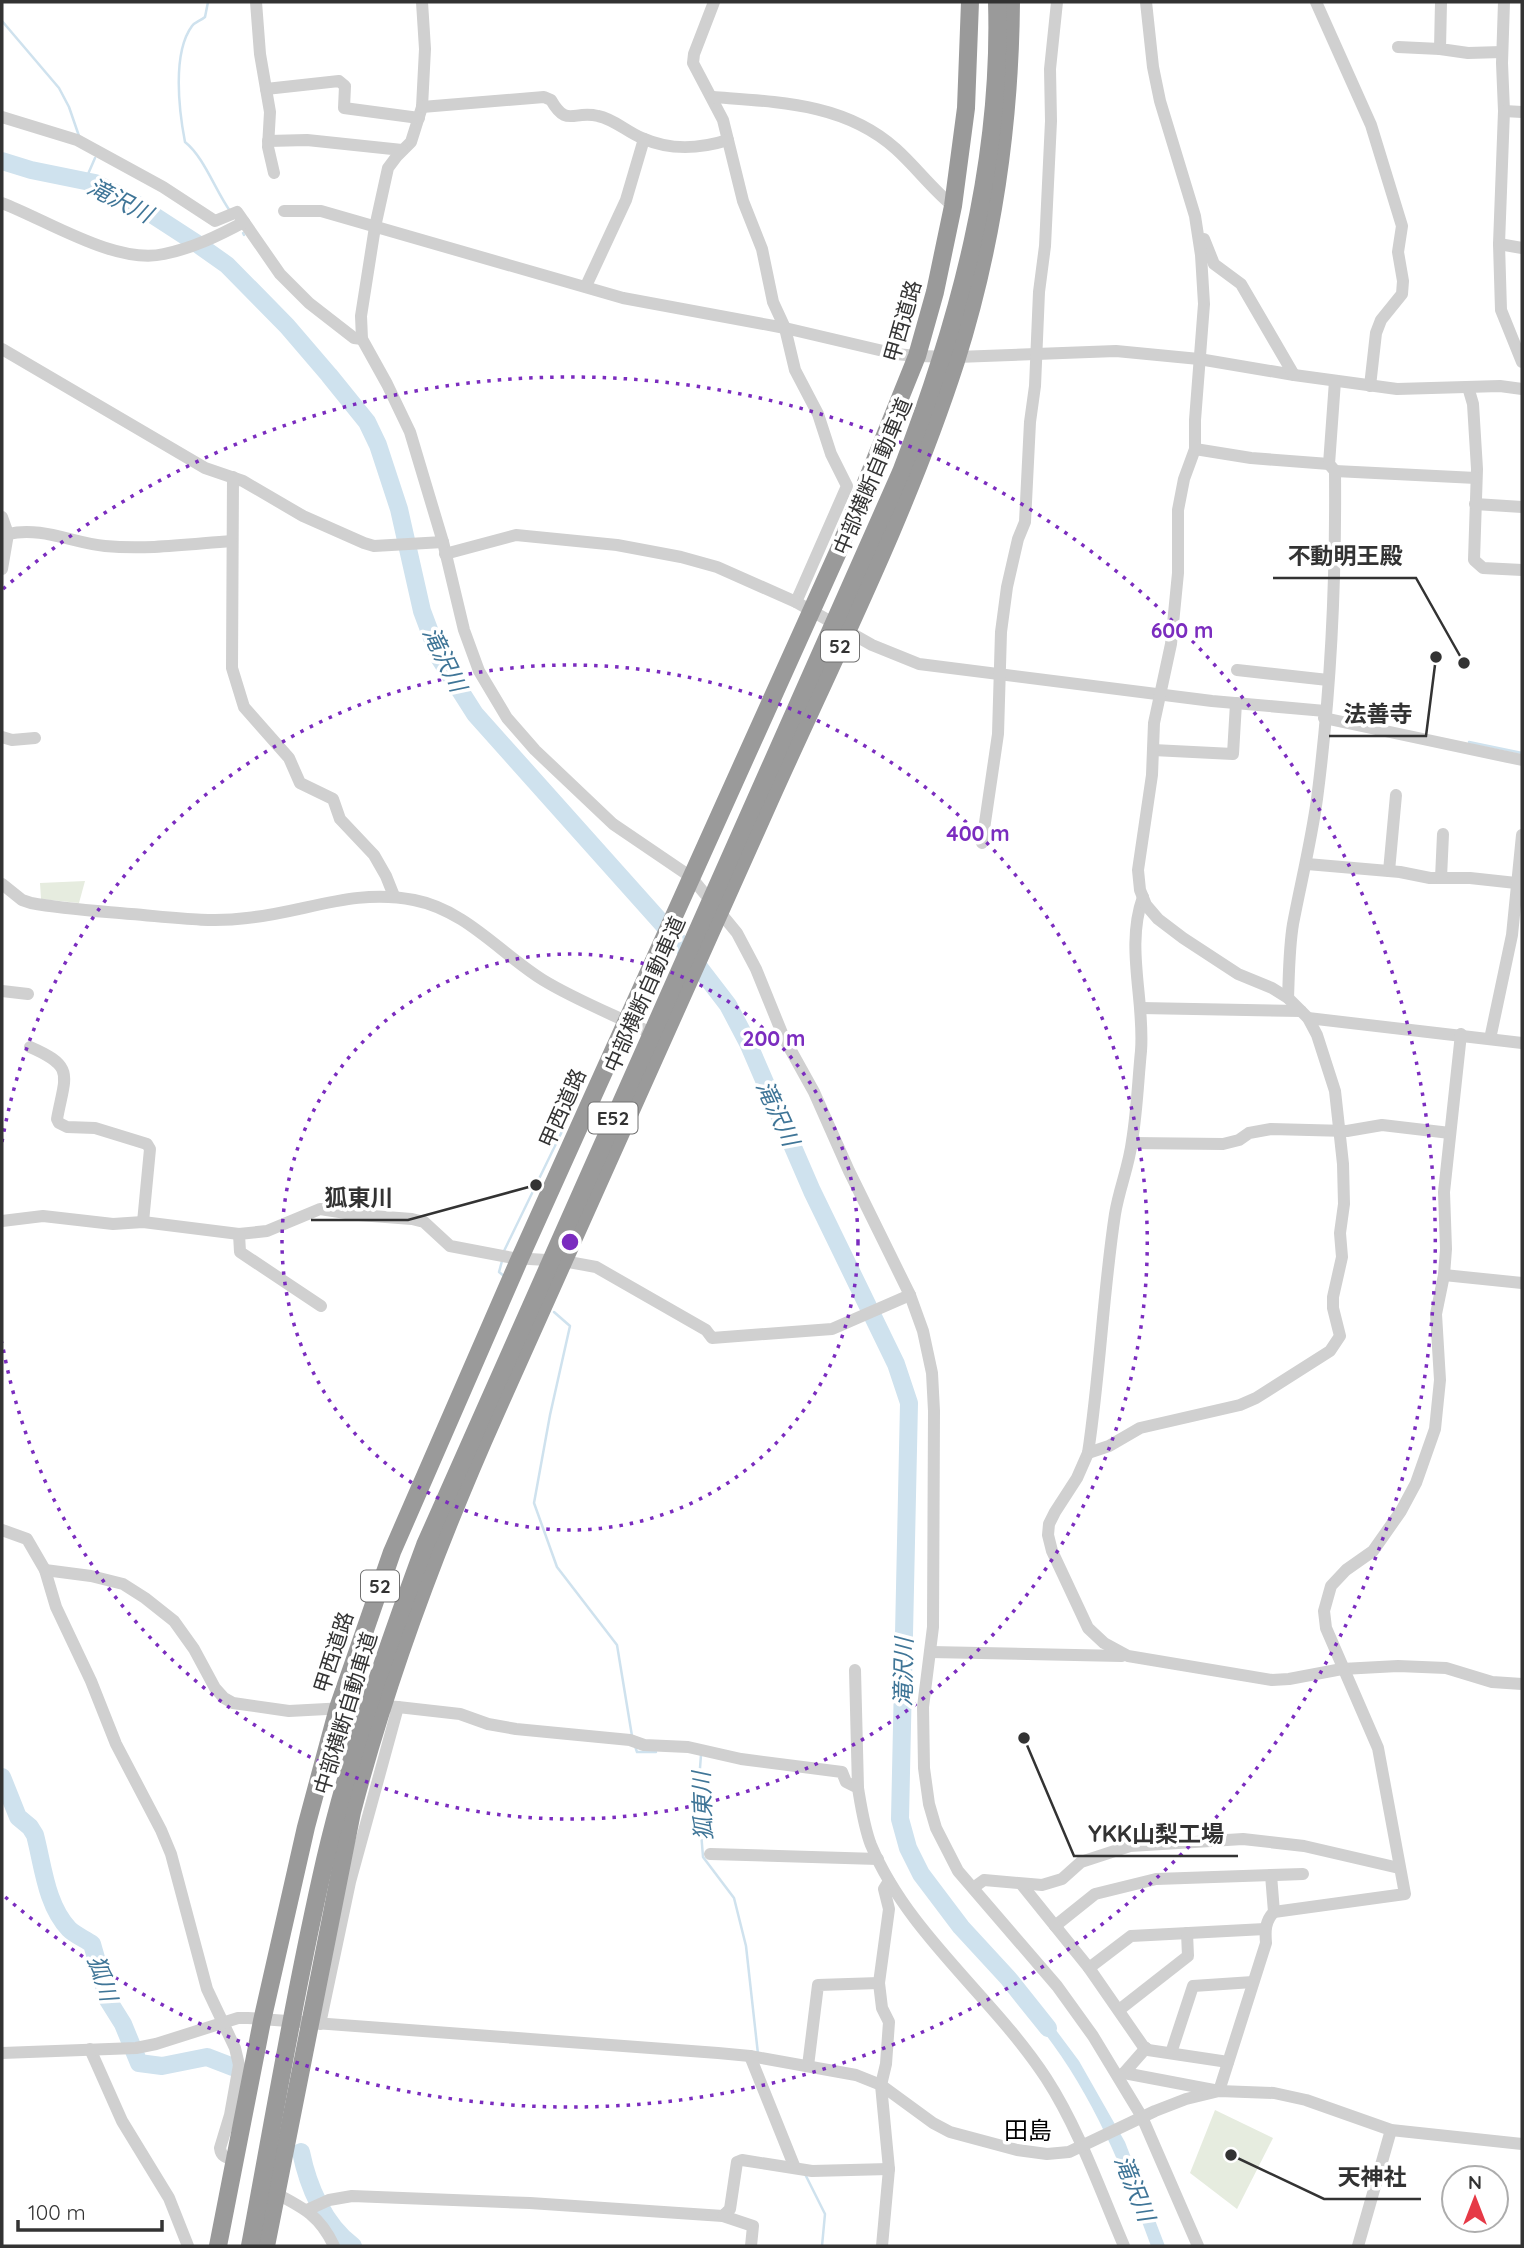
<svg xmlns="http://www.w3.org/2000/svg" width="1524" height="2248" viewBox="0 0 1524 2248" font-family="Quicksand,'Noto Sans JP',sans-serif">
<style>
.green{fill:#e6ecdf}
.water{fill:#cfe2ee}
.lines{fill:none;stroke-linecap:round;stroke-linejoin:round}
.stream{stroke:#cfe2ee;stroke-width:2.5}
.river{stroke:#cfe2ee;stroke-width:18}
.minor{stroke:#d0d0d0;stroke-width:12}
.highway{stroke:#9a9a9a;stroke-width:18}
.highway-bridge{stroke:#9a9a9a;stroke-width:18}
.ring{fill:none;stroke:#7b2cbf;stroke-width:3.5;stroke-dasharray:3.5 7}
.labels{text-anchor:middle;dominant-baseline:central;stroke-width:7;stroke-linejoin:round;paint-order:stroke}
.shield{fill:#fff;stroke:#707070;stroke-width:2}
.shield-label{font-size:19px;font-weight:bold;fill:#333}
.street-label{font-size:21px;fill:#333;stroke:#fff}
.water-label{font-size:23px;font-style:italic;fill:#3f7597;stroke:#fff}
.quarter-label{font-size:24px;fill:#000;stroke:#fff}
.centre{fill:#7b2cbf;stroke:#fff;stroke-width:3.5}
.ring-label{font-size:21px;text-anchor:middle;font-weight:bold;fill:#7b2cbf;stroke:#fff;stroke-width:7;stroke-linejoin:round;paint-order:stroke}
.leader{fill:none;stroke:#333;stroke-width:2.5}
.callout-dot{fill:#333;stroke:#fff;stroke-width:2.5}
.callout-label{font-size:23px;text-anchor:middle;font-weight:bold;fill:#333;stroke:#fff;stroke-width:7;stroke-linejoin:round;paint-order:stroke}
</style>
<rect width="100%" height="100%" fill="#fff"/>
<g class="green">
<polygon points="85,881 79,903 41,899 40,883"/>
<polygon points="1215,2110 1273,2138 1237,2209 1190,2173"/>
</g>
<path class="water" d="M1038,2006L1079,2061L1125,2142L1165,2246H1151C1121,2163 1088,2083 1030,2015Z"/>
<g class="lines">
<g class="stream">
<path d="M208,2L205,17C200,21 195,22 192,26C172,53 179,111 185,142C204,157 215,190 230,211"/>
<polyline points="2,21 59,88 69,107 79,136"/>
<polyline points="85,181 95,158"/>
<polyline points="243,233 244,235"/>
<polyline points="1469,742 1522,753"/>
<polyline points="504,1251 568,1119"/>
<polyline points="502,1261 499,1272 504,1276"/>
<polyline points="554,1312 570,1326 550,1415 534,1503 557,1567 617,1645 632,1736"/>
<polyline points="1522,1427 1522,1443"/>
<polyline points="635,1746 637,1752 656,1752"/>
<polyline points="701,1755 698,1794 703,1857 734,1898 746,1946 758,2054"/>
<polyline points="805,2174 825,2214 822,2246"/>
</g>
<g class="river">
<polyline points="2,161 31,170 95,183 136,204 196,243 227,265 287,326 329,375 367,422 378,445 399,509 422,611 440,659 475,714 685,949 728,1005 748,1043 812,1191 896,1364 909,1403 900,1819 908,1848 921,1874 961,1927 1008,1978 1048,2028"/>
<path d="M2,1777L18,1817L30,1827L35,1835C43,1865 46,1905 69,1929C75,1935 85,1939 92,1944L108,2000L123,2024L139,2063L162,2066L207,2057L233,2067"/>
<path d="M301,2152C308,2186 324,2225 353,2246"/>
</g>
<g class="minor">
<polyline points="256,2 260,54 270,112 268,147 274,173"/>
<polyline points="422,2 425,49 422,107 411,142 397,156 388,168 375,227 361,316 362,339 387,384 410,432 443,542 464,630 479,671 507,718 535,750 613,824 691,877 737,933 756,969 784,1038 814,1092 849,1171 910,1295 923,1331 932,1373 934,1411 933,1627 923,1707 924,1768 929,1804 936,1828 958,1871 1057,1986 1093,2036 1142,2117 1198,2246"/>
<polyline points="714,2 694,54 693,63 723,120 743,201 762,249 773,302 785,328 795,370 818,414 831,454 847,486 796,602"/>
<polyline points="1316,2 1371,125 1402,226 1398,252 1403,281 1402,294 1381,320 1376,333 1370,386"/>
<polyline points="1441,2 1440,49 1468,53 1502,52"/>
<polyline points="1504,2 1502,63 1504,111 1499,244 1501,310 1522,362"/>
<polyline points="1398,47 1440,49"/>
<polyline points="266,89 339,81 345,86 344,108 419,118"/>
<path d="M713,97C778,102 845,103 896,149C916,167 932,189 953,206"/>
<path d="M422,107L544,97L551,100C567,128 573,110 598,116C614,119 627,132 642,138C671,151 699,149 728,140"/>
<polyline points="1504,111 1522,112"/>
<polyline points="2,117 77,140 163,187 215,221 237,212 280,274 309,303 354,338 362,339"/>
<polyline points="268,141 307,140 402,150"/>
<path d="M2,203C47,220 116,265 164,254C193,248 218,236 244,222"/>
<polyline points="284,211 321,211 623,298 785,328 896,354 917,356 957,357 1116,351 1199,359 1294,375 1397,389 1500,386 1522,389"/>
<polyline points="1204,239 1214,264 1241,284 1294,375"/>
<polyline points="1499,244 1522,248"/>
<polyline points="586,286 626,200 644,139"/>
<polyline points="2,349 205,468 243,481 303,516 364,543 374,546 443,542"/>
<polyline points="1468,387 1473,404 1477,469 1474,560 1483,568 1522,570"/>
<polyline points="1195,449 1251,458 1329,464"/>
<polyline points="1335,471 1476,478"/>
<polyline points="233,477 232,668 244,707 289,758 300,783 333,799 340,819 374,855 386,876 394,896"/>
<polyline points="1475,504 1522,507"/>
<polyline points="2,517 8,534 2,569"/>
<path d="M8,534C41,526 73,543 105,546C147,550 190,544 231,541"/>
<polyline points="445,554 516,535 617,545 681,557 717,567 796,602 872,645 919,664 1212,701 1325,711"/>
<polyline points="1237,670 1328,680"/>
<polyline points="1324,718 1522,760"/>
<polyline points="2,737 12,740 35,738"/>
<polyline points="1153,750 1233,754 1236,703"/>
<polyline points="982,843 998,734 1001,632 1007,587 1018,539 1025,522 1030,422 1035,386 1039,292 1045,246 1051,121 1050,69 1057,2"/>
<polyline points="1307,864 1400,872 1430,878 1470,878 1516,883"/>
<polyline points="1389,871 1396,795"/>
<polyline points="1441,878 1443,834"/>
<path d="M2,884L22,900L31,903C64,909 98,911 131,914C169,917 209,923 247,918C306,912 354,888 414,900C466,910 501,954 543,980C579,1002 620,1017 657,1036"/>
<path d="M1143,897C1125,947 1145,1000 1141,1051C1138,1081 1137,1111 1132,1141C1129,1166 1119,1189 1115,1214C1103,1293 1100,1374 1088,1453L1077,1478L1055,1512L1049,1524L1048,1535L1052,1551L1088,1628L1104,1643L1128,1656L1272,1680L1289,1679L1342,1669L1398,1666L1446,1668L1492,1682L1522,1684"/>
<polyline points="2,991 28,994"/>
<path d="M1288,998C1289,974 1289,948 1293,924C1301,882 1311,842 1317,799C1331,691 1336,581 1335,471L1329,464L1335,381"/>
<polyline points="1141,1008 1301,1011"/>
<polyline points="1308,1018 1522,1043"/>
<polyline points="1490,1039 1512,935 1522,835"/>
<path d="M30,1047C76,1067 65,1075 57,1119L59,1123L67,1127L95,1128L147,1144L150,1149L143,1222"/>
<polyline points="1132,1143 1223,1144 1239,1140 1249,1133 1271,1129 1347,1131 1382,1125 1450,1133"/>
<polyline points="2,1221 43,1216 113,1224 143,1222 239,1234 267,1231 320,1209 359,1215 412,1219 424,1222 450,1246 513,1258 563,1261 596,1267 706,1330 712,1338 832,1329 910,1295"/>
<polyline points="239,1234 240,1252 321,1306"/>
<polyline points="1444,1275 1522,1283"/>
<polyline points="1088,1453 1109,1446 1140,1428 1240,1405 1256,1398 1330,1351 1340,1336 1333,1308 1333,1297 1342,1257 1340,1233 1344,1204 1343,1164 1335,1091 1317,1035 1308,1018 1288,998 1272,988 1238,974 1183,938 1158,919 1146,905 1140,890 1138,870 1152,775 1154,723 1171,644 1178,573 1178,510 1184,479 1195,449 1195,420 1204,304 1201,255 1195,216 1160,101 1153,67 1146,2"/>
<path d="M2,1530L27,1539L45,1570L56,1607L91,1681L116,1744L161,1830L171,1854L207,1989L235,2048L239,2065L230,2115L220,2148C221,2157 227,2158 235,2160"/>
<path d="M45,1570L91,1576L123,1584L145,1598L174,1621L194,1649L215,1688L224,1698L233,1703L289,1711L383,1706L398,1707L460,1714L488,1724L516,1729L630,1740L644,1745L688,1747L741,1759L842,1772L846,1782L858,1788C861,1806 864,1827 871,1845C908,1934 993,1997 1046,2078C1079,2129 1100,2190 1124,2246"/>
<polyline points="930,1652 1122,1656"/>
<polyline points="855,1670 858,1788"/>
<polyline points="710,1854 878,1859"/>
<polyline points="1271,1875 1274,1912"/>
<polyline points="1022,1885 1089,1968 1143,2046 1148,2050 1228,2062"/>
<polyline points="973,1888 984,1880 1042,1885 1062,1879 1081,1862 1130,1846 1243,1839 1304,1846 1399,1868"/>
<polyline points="1055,1926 1095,1894 1156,1879 1303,1874"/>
<polyline points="1089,1968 1131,1936 1265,1929"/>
<polyline points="1119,2010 1188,1956 1187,1933"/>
<polyline points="320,2024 350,1882 398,1707"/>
<polyline points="90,2049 122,2121 169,2198 188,2246"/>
<polyline points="2,2053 136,2048 156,2044 238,2018 248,2018 718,2053 750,2056 856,2075 881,2085 933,2123 950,2132 1017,2150 1047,2154 1069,2152 1155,2111 1186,2099 1219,2091 1274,2093 1306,2100 1391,2130 1522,2144"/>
<polyline points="1171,2053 1193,1986 1253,1982"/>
<polyline points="750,2056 795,2168"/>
<polyline points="808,2066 818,1985 879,1983"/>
<path d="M1124,2073L1219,2091L1266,1943C1265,1931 1265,1921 1274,1912L1405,1894L1378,1748L1326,1628L1324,1611L1331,1586L1346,1570L1373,1551L1401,1511L1416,1483L1435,1429L1440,1380L1436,1314L1444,1275L1446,1249L1444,1192L1461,1034"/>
<polyline points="1118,2076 1124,2073 1146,2048"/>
<path d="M275,2193C304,2208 320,2216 334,2246"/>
<polyline points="307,2210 329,2200 352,2196 530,2203 723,2216 730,2209 737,2162 742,2160 812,2171 889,2169"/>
<polyline points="723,2216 753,2226 751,2246"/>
<polyline points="882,2246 889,2169 881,2085 886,2064 889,2022 882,2008 879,1983 889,1909 884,1889 889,1881"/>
<polyline points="1358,2246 1391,2130"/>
</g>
<g class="highway">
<polyline points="218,2246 262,2021 306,1827 338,1708 392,1552 520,1258 838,552 917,356 935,292 953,206 966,108 970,2"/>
<path d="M266,2246L352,1812C388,1674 438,1542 496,1412C587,1208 678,1005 769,802C834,657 907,513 956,361C993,244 1010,124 1011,2"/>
</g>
<path class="highway-bridge" d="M250,2246C274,2117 296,1987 325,1860C350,1753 387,1648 425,1545L901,472C959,322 1002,164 997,2"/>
</g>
<g class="ring">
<circle cx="570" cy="1242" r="288"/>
<path d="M2 1142A577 577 0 1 1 2 1342"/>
<path d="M3 589A865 865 0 1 1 3 1895"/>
</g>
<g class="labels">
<g class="shield">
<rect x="821" y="630.5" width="38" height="31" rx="5"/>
<rect x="588.5" y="1102.5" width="49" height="31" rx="5"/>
<rect x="361" y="1570.5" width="38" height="31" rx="5"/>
</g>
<g class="shield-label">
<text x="840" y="646">52</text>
<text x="613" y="1118">E52</text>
<text x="380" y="1586">52</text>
</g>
<g class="street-label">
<text transform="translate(902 321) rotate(-74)">甲西道路</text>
<text transform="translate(872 476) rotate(-67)">中部横断自動車道</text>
<text transform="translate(644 994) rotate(-66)">中部横断自動車道</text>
<text transform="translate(562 1108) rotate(-66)">甲西道路</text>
<text transform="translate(333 1652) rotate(-72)">甲西道路</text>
<text transform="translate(345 1713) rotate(-73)">中部横断自動車道</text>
</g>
<g class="water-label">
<text transform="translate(120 200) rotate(27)">滝沢川</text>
<text transform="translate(445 659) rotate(64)">滝沢川</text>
<text transform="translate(778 1113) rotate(65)">滝沢川</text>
<text transform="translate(903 1672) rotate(-89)">滝沢川</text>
<text transform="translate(702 1806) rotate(-92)">狐東川</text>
<text transform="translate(103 1978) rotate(72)">狐川</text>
<text transform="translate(1135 2188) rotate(68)">滝沢川</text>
</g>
<g class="quarter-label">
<text x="1028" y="2130">田島</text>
</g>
</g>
<circle cx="570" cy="1242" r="10" class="centre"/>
<g class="ring-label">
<text x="1182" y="638">600 m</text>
<text x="978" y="841">400 m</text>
<text x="774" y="1046">200 m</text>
</g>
<path class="leader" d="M1464 663L1416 578H1273M1436 657L1426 736H1329M536 1185L408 1220H311M1024 1738L1074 1856H1238M1231 2155L1324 2199H1421"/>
<g class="callout-dot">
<circle cx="1464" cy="663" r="7"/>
<circle cx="1436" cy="657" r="7"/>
<circle cx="536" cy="1185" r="7"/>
<circle cx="1024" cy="1738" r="7"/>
<circle cx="1231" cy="2155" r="7"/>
</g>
<g class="callout-label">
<text x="1345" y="564">不動明王殿</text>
<text x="1378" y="722">法善寺</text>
<text x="359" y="1206">狐東川</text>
<text x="1156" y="1842">YKK山梨工場</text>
<text x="1372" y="2185">天神社</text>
</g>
<rect width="1524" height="2248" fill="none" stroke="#333333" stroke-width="7"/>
<g transform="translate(1475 2199)"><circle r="33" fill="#ffffff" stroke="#adadad" stroke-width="2"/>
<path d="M0-5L12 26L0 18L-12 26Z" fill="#e63946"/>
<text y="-10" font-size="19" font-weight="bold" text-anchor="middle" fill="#333333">N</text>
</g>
<path d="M18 2220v10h144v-10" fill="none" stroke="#333333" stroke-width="3.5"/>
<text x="28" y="2220" font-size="21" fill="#333333" stroke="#ffffff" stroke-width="5" paint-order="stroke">100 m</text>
</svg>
